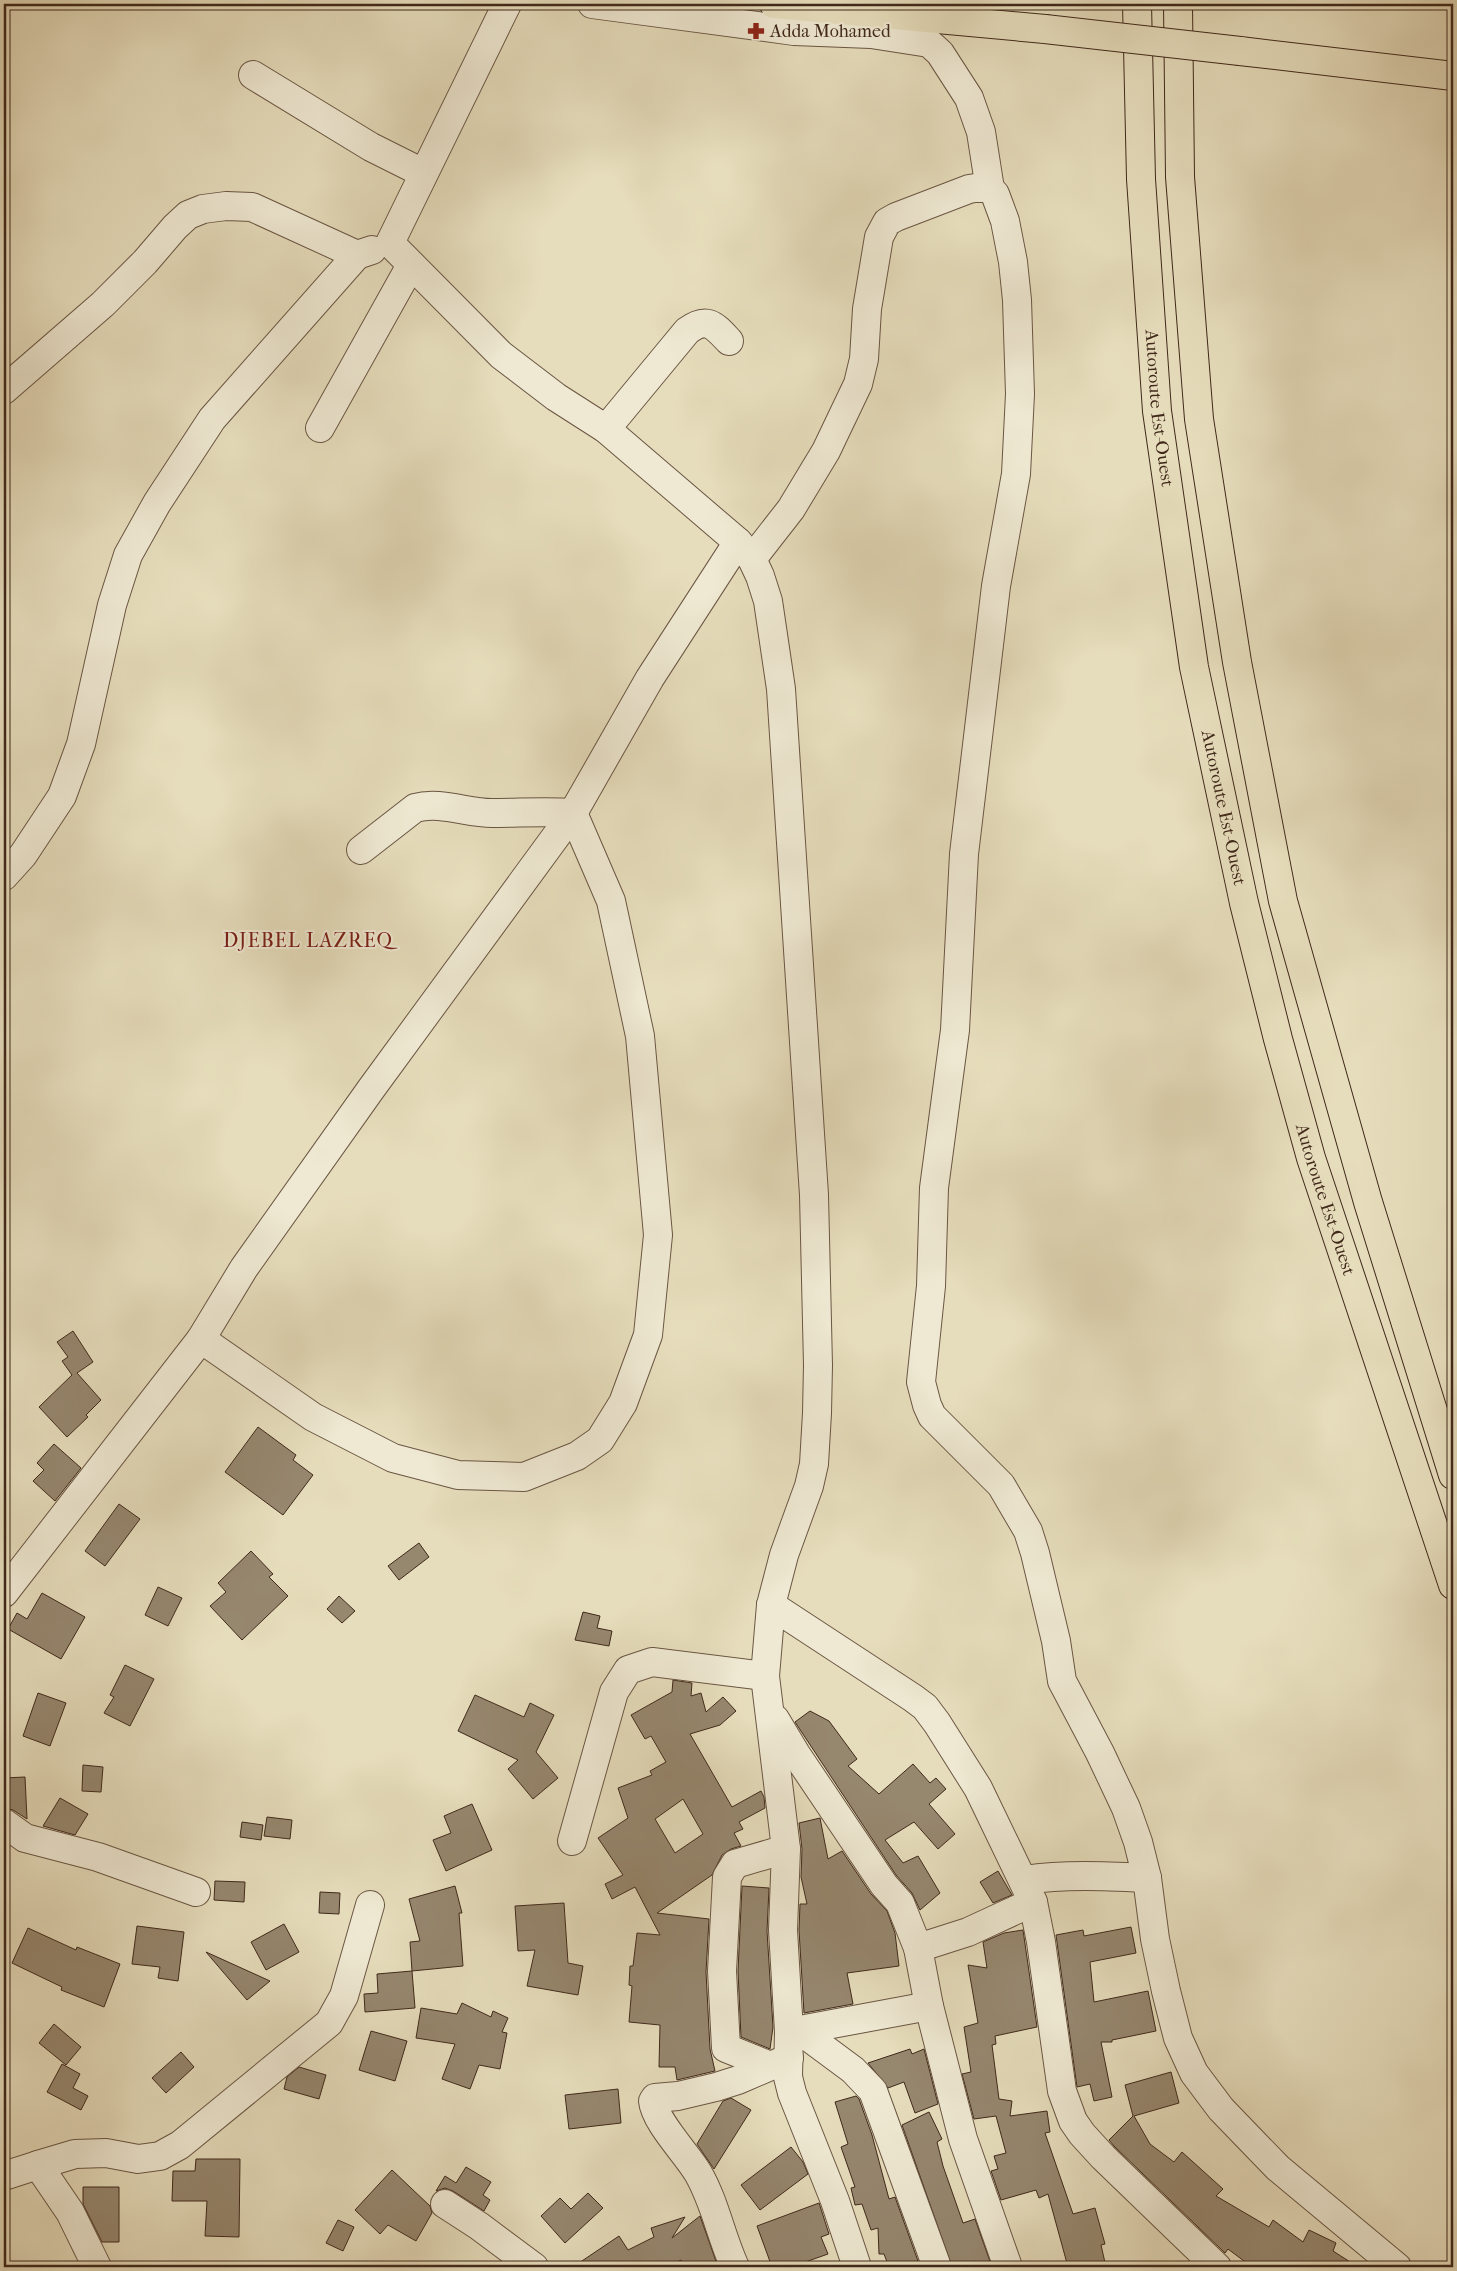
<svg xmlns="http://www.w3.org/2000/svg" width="1457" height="2271" viewBox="0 0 1457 2271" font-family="'IM FELL French Canon',serif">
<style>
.building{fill:#96876f;stroke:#40291b;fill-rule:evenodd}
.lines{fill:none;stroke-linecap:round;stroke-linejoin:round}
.minor-casing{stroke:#6a5643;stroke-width:30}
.major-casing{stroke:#40291b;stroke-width:30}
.highway-casing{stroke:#40291b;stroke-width:30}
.minor{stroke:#efe9d3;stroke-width:28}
.major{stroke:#e6ddbc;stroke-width:28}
.highway{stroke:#e6ddbc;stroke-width:28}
.major-bridge-casing{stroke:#40291b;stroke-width:30;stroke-linecap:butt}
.major-bridge{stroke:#e6ddbc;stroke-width:28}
.labels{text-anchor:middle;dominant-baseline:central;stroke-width:4;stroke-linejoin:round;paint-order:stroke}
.poi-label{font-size:18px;fill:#40291b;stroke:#efe9d3;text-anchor:start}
.street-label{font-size:18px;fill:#40291b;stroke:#efe9d3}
.quarter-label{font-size:20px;letter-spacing:1px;fill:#7a1f14;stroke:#efe9d3}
</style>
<rect width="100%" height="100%" fill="#e6ddbc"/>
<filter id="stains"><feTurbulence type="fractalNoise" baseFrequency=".004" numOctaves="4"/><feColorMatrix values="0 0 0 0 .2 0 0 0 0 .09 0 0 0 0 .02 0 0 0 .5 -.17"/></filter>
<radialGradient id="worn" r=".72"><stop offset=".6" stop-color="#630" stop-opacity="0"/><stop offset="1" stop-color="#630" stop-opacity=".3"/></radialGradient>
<g class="building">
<polygon points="73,1331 93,1362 77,1373 101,1400 86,1415 88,1417 67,1437 39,1407 72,1375 62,1361 68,1357 57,1342"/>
<polygon points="258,1427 296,1455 293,1460 313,1475 283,1515 225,1472"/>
<polygon points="54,1444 81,1468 55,1501 33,1481 44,1470 37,1463"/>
<polygon points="119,1504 140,1519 105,1566 85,1551"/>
<polygon points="419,1543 429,1557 399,1580 388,1566"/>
<polygon points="251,1551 273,1574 269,1577 288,1596 242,1640 210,1606 226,1592 218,1583"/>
<polygon points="158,1587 182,1598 168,1626 145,1615"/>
<polygon points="42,1593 85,1617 61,1659 8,1629 17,1613 27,1619"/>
<polygon points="339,1596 355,1611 342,1623 327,1609"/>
<polygon points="583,1612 600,1616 597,1628 612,1631 609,1646 575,1640"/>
<polygon points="125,1665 154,1679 130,1726 104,1713 114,1697 110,1695"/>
<path d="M673,1680L692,1683L691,1696L701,1693L706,1712L723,1697L736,1711L720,1725L690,1734L732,1807L761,1791L764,1797L765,1808L739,1822L743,1829L734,1833L741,1846L731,1849L722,1855L712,1875L657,1913L709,1919L706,1972L710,2049L715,2071L677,2080L675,2067H659L660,2025L629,2022L632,1986L629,1985L630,1966H633L637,1933L660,1935L635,1887L612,1899L605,1884L623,1875L598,1838L628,1818L618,1788L652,1775L650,1771L666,1762L651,1736L645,1739L631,1715L672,1692ZM683,1799L703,1834L675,1853L655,1819Z"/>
<polygon points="38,1693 66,1703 50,1746 23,1736"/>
<polygon points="475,1695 524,1717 530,1703 554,1715 536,1752 558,1778 533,1799 508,1769 518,1760 458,1731"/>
<polygon points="810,1711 829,1721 857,1759 848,1766 879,1794 913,1764 930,1783 936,1778 946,1789 929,1804 955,1834 938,1849 914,1822 885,1840 903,1863 918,1856 940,1893 920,1910 912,1893 896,1875 795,1722"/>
<polygon points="83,1765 103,1767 101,1792 82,1791"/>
<polygon points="25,1777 27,1819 13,1810 4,1808 4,1778"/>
<polygon points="60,1798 88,1814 75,1835 43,1826"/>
<polygon points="472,1804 492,1850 446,1871 433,1840 451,1833 444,1816"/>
<polygon points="267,1817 292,1820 290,1839 264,1836"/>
<polygon points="820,1818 828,1859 842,1851 871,1894 887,1911 895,1933 899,1966 847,1973 853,2004 804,2013 799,1930 800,1904 807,1904 801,1877 802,1849 799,1823"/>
<polygon points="242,1822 263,1825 261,1840 240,1837"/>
<polygon points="998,1871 1012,1895 993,1903 980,1882"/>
<polygon points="215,1881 245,1882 244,1902 214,1900"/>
<polygon points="455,1886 462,1913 459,1913 463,1966 412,1971 410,1942 420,1941 409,1899"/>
<polygon points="742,1886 769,1888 767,1931 773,2027 770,2049 741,2037 738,1971"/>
<polygon points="320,1892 340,1893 339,1914 319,1913"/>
<polygon points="564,1903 568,1963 583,1966 578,1995 527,1986 535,1950 518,1951 515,1906"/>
<polygon points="284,1924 299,1952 266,1970 251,1942"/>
<polygon points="137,1926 184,1932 178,1981 158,1978 160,1967 132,1964"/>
<polygon points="1131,1927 1136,1953 1090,1962 1094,2002 1148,1991 1156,2031 1112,2040 1112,2042 1101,2042 1112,2097 1094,2101 1090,2084 1077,2087 1056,1935 1083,1930 1084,1936"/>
<polygon points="28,1928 76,1950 77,1947 120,1964 104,2007 61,1990 62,1987 12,1963"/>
<polygon points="1023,1930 1037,2027 995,2036 996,2044 992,2045 999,2099 1012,2101 1010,2116 1047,2111 1050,2132 1045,2133 1073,2214 1095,2208 1105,2244 1101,2245 1106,2267 1068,2267 1048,2194 1039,2198 1036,2190 1001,2200 991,2171 998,2169 994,2156 1006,2153 996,2116 974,2119 962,2074 971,2072 964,2027 978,2023 968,1965 987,1968 983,1942 1004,1933"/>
<polygon points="206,1952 270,1981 247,2000"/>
<polygon points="412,1971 415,2008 365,2012 364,1994 378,1993 377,1974"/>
<polygon points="462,2003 491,2017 493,2011 508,2018 502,2032 507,2033 500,2069 479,2065 470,2089 442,2079 455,2044 416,2038 421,2008 457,2014"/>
<polygon points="54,2024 81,2047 66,2065 39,2043"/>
<polygon points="371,2031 407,2041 395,2081 359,2070"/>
<polygon points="910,2049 912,2054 924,2049 938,2104 915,2113 904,2082 888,2088 868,2063"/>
<polygon points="181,2052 194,2067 166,2093 152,2078"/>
<polygon points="62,2064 80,2074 73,2088 88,2096 81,2110 47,2092"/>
<polygon points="299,2067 326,2075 319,2099 284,2089 287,2077"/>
<polygon points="1171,2072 1179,2103 1134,2116 1150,2144 1174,2162 1182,2152 1223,2189 1216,2196 1269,2227 1273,2220 1303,2242 1309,2230 1336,2243 1333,2251 1358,2267 1252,2267 1228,2249 1225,2253 1114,2146 1109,2140 1133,2116 1125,2085"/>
<polygon points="618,2089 621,2123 569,2129 565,2095"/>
<polygon points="856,2096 859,2099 872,2135 889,2199 895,2197 918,2261 902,2267 889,2267 884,2254 879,2254 878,2228 871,2230 862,2204 855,2205 851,2188 855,2187 841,2147 848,2144 835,2102"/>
<polygon points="731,2098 751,2110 714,2169 697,2144 723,2101"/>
<polygon points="929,2112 942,2139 937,2142 943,2166 963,2223 975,2219 992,2267 952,2267 902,2125"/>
<polygon points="791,2147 803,2162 808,2174 760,2210 741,2185"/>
<polygon points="196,2159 240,2159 239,2237 205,2236 207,2201 172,2201 173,2171 195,2171"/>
<polygon points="466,2167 491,2182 483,2195 490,2200 484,2211 453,2191 445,2188 436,2191 445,2176 456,2183"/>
<polygon points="392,2170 430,2206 432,2213 416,2241 388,2225 380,2234 355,2210"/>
<polygon points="83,2187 119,2187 119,2242 102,2242 83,2204"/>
<polygon points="588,2193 603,2208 565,2243 541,2216 560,2198 571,2209"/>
<polygon points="819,2203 829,2234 821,2237 828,2254 791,2267 772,2267 757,2226"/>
<polygon points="700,2216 718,2267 683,2267 681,2260 669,2266 670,2267 573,2267 619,2236 628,2250 654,2237 651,2228 685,2217 672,2238"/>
<polygon points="338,2220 354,2227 343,2251 326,2243"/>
</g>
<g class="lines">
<g class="minor-casing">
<g id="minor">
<polyline points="507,4 390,243 501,355 556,397 606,429 738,542 752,559 760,576 768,601 781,689 814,1195 818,1365 817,1413 814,1464 809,1486 784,1555 771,1605 765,1676 786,1849 783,1930 789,2032 788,2077 792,2093 835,2201 857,2267"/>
<polyline points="592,4 794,31 871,34 929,43 940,53 969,98 981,132 990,189"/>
<polyline points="253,75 371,147 423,173"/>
<polyline points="4,390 103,304 145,262 175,227 188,215 203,209 226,206 252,207 357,255 372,250"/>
<polyline points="320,428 411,265"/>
<path d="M606,429L687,331C707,316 714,325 729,341"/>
<polyline points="752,559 791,509 826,451 858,384 864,359 867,309 879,237 887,222 896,217 969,189 982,187 990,189 995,194 1005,221 1013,262 1017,300 1020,394 1016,474 996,586 964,854 955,1030 934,1188 931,1286 921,1382 927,1405 932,1416 1001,1485 1028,1531 1035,1553 1056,1641 1062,1681 1100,1753 1126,1808 1138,1842 1147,1878 1155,1939 1166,1991 1178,2038 1194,2073 1221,2109 1278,2168 1397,2267"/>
<polyline points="4,876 23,855 62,796 81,744 112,605 128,555 157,503 212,419 357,255"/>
<path d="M201,1339L313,1417L393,1458L458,1475L524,1477L577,1456L600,1440L623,1403L648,1335L658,1235L640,1036L611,901L573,813C546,811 519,813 492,813C467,813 440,801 415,808L361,850"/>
<polyline points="4,1593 201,1339 244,1268 371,1089 573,813 650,678 738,542"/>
<polyline points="771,1605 913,1698 925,1707 937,1723 978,1788 1033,1902 1041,1942 1062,2091 1073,2121 1082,2134 1103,2157 1217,2267"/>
<polyline points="775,1719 796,1754 884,1885 900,1903 918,1948 968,1932 1033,1902"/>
<polyline points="4,1823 25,1838 98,1857 196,1892"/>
<polyline points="572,1841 614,1692 628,1670 652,1662 765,1676"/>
<path d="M1024,1880C1066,1874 1105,1876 1147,1878"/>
<polyline points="918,1948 929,2006 963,2139 1008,2267"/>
<polyline points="799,2030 853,2070 873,2091 937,2267"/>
<polyline points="789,2032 929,2006"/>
<polyline points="768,2065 726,2048 722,1971 727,1877 735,1864 786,1849"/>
<polyline points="38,2165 75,2154 106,2153 138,2159 160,2156 180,2145 329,2023 344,1996 370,1905"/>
<polyline points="4,2176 38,2165 70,2212 97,2267"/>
<polyline points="445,2204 479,2226 534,2267"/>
<path d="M735,2267C721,2237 715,2202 698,2173C687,2154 655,2122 653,2101L655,2098L678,2096L716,2087L738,2080L789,2058"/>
</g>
</g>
<g class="major-casing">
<g id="major">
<polyline points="774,4 1045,29"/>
<polyline points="1240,51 1453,76"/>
</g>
</g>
<g class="highway-casing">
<g id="highway">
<path id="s1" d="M1137,4L1141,179L1157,411L1194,667L1244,903L1278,1039L1311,1158L1453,1585"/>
<polyline points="1178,4 1180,177 1199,419 1237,662 1283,901 1368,1202 1453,1475"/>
</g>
</g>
<use href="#minor" class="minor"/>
<use href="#major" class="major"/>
<use href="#highway" class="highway"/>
<g class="major-bridge-casing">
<polyline id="major-bridge" points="1045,29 1240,51"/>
</g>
<use href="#major-bridge" class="major-bridge"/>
</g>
<defs>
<g id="pharmacy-bare" transform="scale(1.35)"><path d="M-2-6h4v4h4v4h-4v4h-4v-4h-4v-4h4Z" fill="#8f2418" stroke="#efe9d3" stroke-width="2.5" paint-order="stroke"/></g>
</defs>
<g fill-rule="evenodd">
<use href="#pharmacy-bare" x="756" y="31"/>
</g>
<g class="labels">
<g class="poi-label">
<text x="770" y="31">Adda Mohamed</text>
</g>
<g class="street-label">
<text stroke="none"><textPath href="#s1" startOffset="405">Autoroute Est-Ouest</textPath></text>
<text stroke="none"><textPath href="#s1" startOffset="810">Autoroute Est-Ouest</textPath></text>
<text stroke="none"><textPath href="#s1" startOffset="1215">Autoroute Est-Ouest</textPath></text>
</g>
<g class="quarter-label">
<text x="308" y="940">DJEBEL LAZREQ</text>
</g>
</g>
<rect width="1457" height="2271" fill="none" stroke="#e6ddbc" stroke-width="20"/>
<rect x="5" y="5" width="1447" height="2261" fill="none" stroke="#40291b" stroke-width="2.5"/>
<rect x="10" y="10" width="1437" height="2251" fill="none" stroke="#40291b"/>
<rect width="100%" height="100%" filter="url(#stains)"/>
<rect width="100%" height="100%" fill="url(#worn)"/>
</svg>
